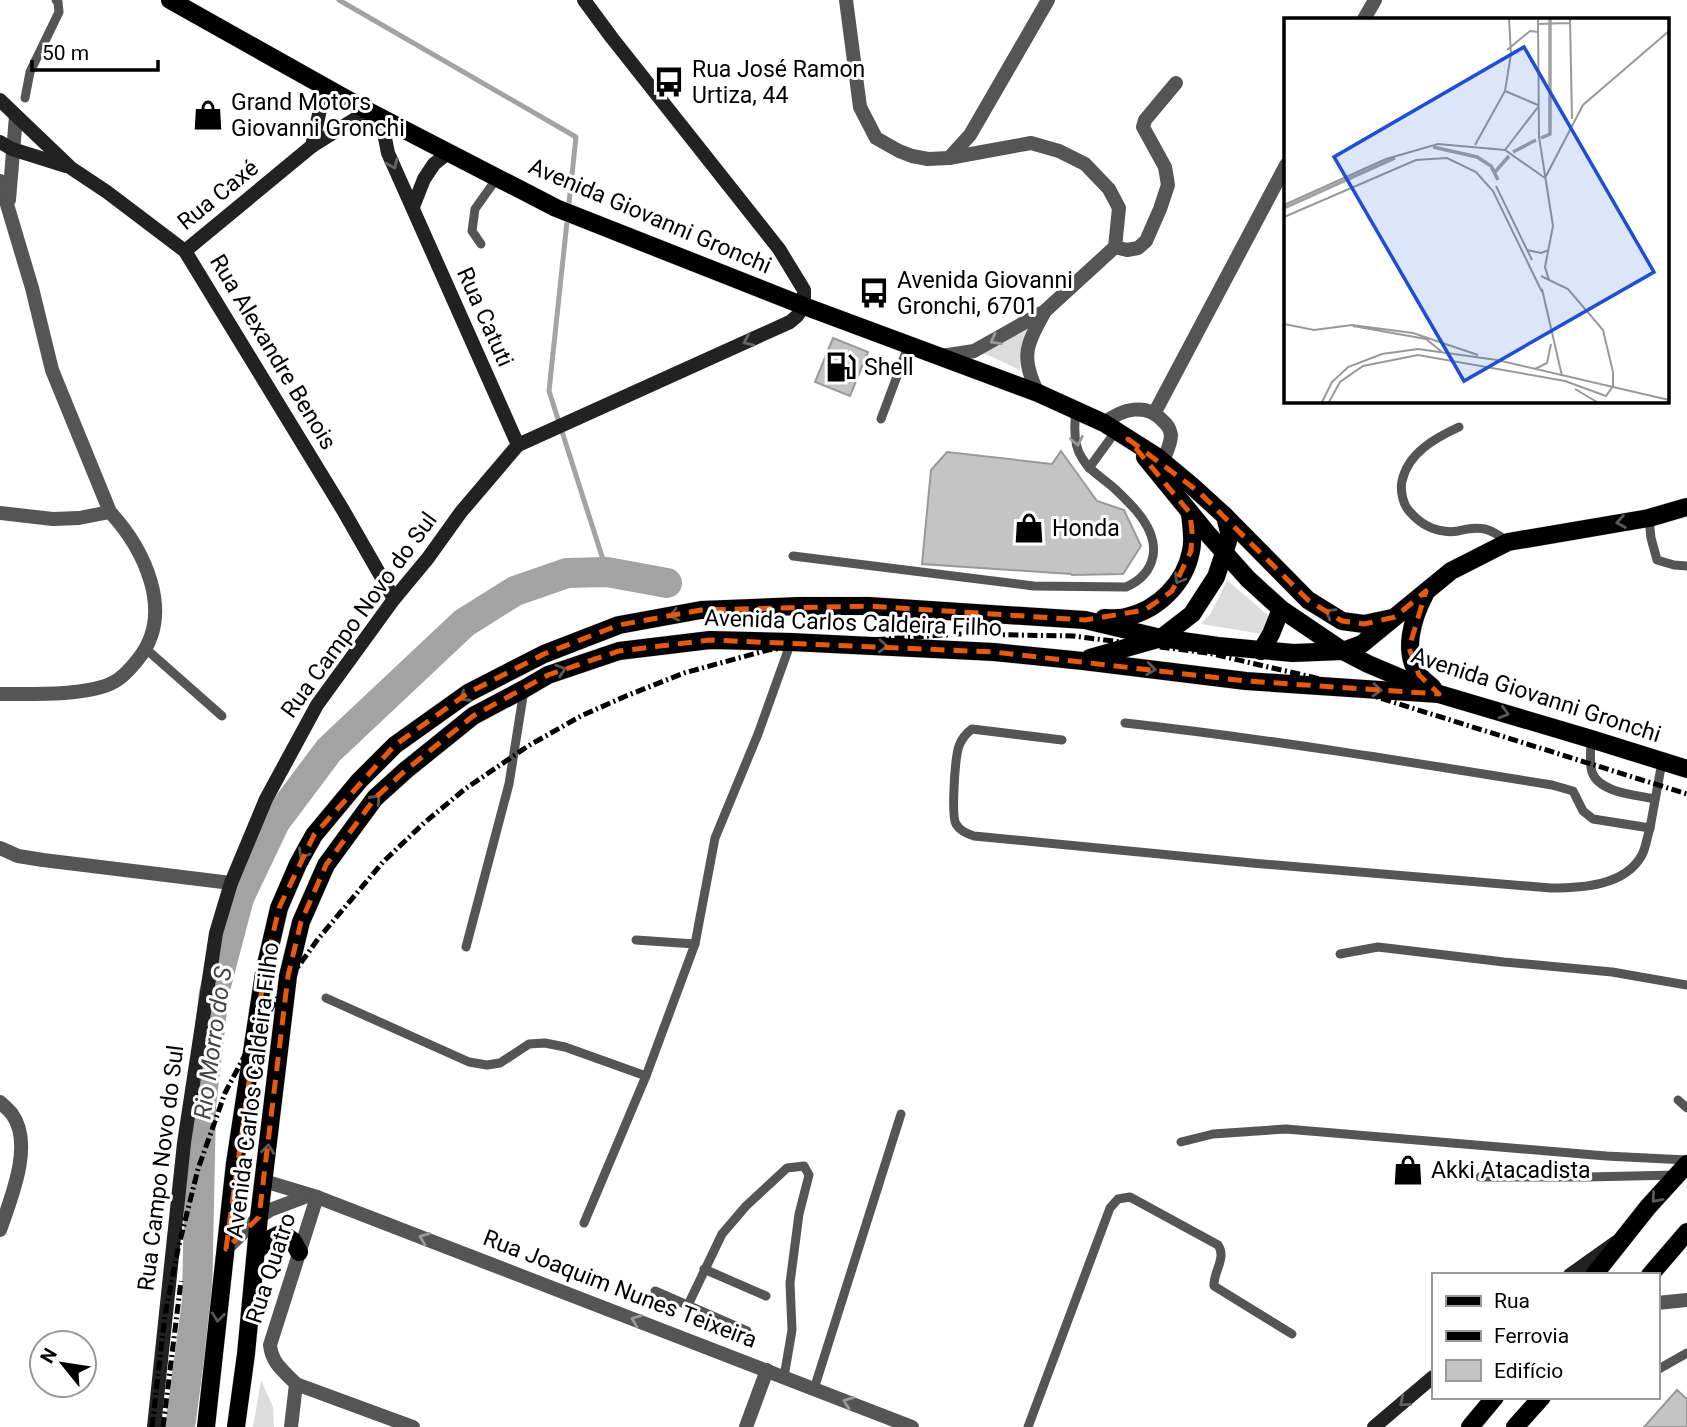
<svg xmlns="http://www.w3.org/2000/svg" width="1687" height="1427" viewBox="0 0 1687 1427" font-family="Roboto,sans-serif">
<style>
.green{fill:#dcdcdc}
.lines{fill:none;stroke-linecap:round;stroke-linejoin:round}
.stream{stroke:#a3a3a3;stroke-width:5}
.river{stroke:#a3a3a3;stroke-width:30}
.building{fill:#c4c4c4;stroke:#999;stroke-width:2}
.primary-casing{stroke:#dbdbdb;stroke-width:19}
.lane{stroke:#555;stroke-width:9}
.street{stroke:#555;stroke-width:14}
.secondary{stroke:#222;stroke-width:14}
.primary{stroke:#000;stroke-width:18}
.rail{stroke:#000;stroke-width:5;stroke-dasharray:10 3.5 2 3.5;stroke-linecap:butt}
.oneway{stroke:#646464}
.oneway2{stroke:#999}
.oneway3{stroke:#595959}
.marked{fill:none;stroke:#e8590c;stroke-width:5;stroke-dasharray:14 9;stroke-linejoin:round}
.labels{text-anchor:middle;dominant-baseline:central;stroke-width:6;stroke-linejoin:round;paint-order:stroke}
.poi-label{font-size:23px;fill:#000;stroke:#fff;text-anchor:start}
.street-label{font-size:23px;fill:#000;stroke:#fff}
.water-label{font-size:24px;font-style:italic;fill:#444;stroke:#fff}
.inset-river{fill:none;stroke:#a3a3a3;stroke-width:3.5}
.inset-road{fill:none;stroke:#999;stroke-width:2}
.view{fill:#1d4ed8;fill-opacity:0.15;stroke:#1d4ed8;stroke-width:3.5}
.inset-edge{fill:none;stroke:#000;stroke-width:3.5}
</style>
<rect width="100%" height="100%" fill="#fff"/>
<g class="green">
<path d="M1036,320C1022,339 1019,347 1020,370L983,353Z"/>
<polygon points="1227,580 1271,618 1262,634 1201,624 1211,613"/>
<polygon points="261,1380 273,1407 274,1427 253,1427"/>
</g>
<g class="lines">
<polyline class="stream" points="339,0 576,137 549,391 607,572"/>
<polyline class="river" points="180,1427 197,1301 201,1106 214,993 239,898 275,822 329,750 464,623 515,591 567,573 607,572 667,583"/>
</g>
<g class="building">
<polygon points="833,338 868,352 850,396 815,382"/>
<polygon points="1061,451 1097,501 1124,510 1141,546 1123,574 1072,575 1071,574 922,564 931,470 947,452 1052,464"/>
<polygon points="1677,1390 1687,1399 1687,1427 1644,1427"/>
</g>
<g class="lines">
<g class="primary-casing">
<g id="primary">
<polyline points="170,0 368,111 556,208 804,306 1038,393 1104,423 1156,456 1192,486 1225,516 1308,600 1342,621 1364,624 1392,618"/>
<polyline points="1145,457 1207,533 1248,579 1281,609 1343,651 1368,664 1439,694 1591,739 1687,769"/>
<path d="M1425,594C1413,617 1401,653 1420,676C1424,681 1429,684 1433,688"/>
<path d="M1104,618C1111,618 1119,619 1126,617C1158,610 1185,583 1191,551C1194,539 1191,525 1190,513"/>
<polyline points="1261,651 1271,634 1281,609"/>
<polyline points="1090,658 1161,638 1192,614 1216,577 1228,541 1229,532 1225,516"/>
<polyline points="256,1251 270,1239 282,1233 293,1241 299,1252"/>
<polyline points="1594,1275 1648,1207 1687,1164"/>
<polyline points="1650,1275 1687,1232"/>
<polyline points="206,1427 235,1163 264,973 279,908 298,864 314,835 359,781 395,745 468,693 544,654 619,625 701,610 799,606 869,606 1085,620 1161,638 1218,646 1293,653 1343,651 1362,644 1451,571 1508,542 1649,518 1687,507"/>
<polyline points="236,1427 246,1354 259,1217 288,976 301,922 326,865 375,798 406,770 473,716 524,689 548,675 619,651 710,640 791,642 994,652 1083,661 1246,681 1439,694"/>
<polyline points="1470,1427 1495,1397"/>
<polyline points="1515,1427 1542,1397"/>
</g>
</g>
<g class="lane">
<polyline points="25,98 30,72 59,12 58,2 56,0"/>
<polyline points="481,244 472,231 475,209 497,178"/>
<polyline points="881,419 909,344"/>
<path d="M1459,427C1435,438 1408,453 1402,481C1400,491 1403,505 1410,512C1422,526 1439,534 1458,531C1467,529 1475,527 1485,529C1494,531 1501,537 1508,542"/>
<polyline points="1089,468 1116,431"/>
<polyline points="1649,518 1651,538 1657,560 1674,565 1687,566"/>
<path d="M793,556L1034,586L1126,587C1140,581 1150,571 1153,556C1158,529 1132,505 1114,488C1103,478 1089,471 1082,458C1073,445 1074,426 1076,410"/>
<polyline points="146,649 222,716"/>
<path d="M1125,723C1268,739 1410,762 1552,785L1573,791L1583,811L1593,819L1650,828L1662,762"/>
<path d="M1591,739C1591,749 1589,763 1592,772C1599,793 1637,795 1655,799"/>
<path d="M1062,740L972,729C965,734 962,738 959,746C955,757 951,815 956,824C960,831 966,833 974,836L1252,863L1551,888C1582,888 1625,886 1642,855C1646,847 1647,837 1650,828"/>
<polyline points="636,940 695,944"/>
<polyline points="466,947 509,784 524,690"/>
<polyline points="1340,954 1378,947 1504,962 1612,972 1687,985"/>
<polyline points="326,998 469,1062 487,1065 500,1063 529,1044 545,1043 565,1047 646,1076"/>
<polyline points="1678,1100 1687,1108"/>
<polyline points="1181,1142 1213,1134 1286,1129 1606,1156 1687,1160"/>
<polyline points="1480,1177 1587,1177 1677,1175"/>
<polyline points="584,1223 646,1076 695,944 715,838 758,734 791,642"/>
<polyline points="704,1269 766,1296"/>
<polyline points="655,1291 747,1331"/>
<polyline points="688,1305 722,1234 746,1206 787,1168 804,1166 809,1175 799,1214 790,1283 792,1330 784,1377"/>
<polyline points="1657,1370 1687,1353"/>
<polyline points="814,1389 901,1114"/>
<path d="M1028,1427L1110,1208L1118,1199L1130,1197L1218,1245C1227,1258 1213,1272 1214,1286L1292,1334"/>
</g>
<g class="street">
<polyline points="846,0 860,107 876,138 899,151 912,156 928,159 949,158 970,135 1048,0"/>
<polyline points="1364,19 1375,0"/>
<path d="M0,181L32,288L52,370L110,512C144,549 175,612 139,658C132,667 123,678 112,683C86,696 30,694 0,694"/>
<polyline points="9,200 16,116"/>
<polyline points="1115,247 1127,250 1138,248 1146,241 1160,209 1168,185 1165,167 1143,127 1145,120 1176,83"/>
<polyline points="941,356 974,351 1045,311 1115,247 1119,208 1109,189 1085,164 1059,151 1031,143 949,158"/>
<path d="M1038,393C1020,357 1026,346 1044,313"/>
<polyline points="1155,412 1286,165"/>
<path d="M1104,423C1122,409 1146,402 1163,421C1168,425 1170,429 1171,435C1171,444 1166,453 1163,461"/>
<polyline points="0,513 53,519 79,518 110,512"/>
<polyline points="0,848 18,856 43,860 231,883"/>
<path d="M0,1102C4,1106 9,1110 12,1114C34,1144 11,1198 0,1230"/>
<polyline points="264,1181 317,1197 912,1427"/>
<polyline points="226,1249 259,1217 270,1210 310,1195"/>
<polyline points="1657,1303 1687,1300"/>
<polyline points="296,1384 413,1427"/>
<path d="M291,1427L296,1384C284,1371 272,1364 270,1345L317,1197"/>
<polyline points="746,1427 767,1370"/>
</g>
<g class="secondary">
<polyline points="0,100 71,168 107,192 185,251 343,510 394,599"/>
<polyline points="381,118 388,153 518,445"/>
<polyline points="0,142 12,149 66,166"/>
<polyline points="312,146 325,87"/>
<polyline points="413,207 424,179 434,164 448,153"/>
<polyline points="185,251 312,146 368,111"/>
<polyline points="1570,1275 1615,1243"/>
<polyline points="154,1427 184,1143 216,933 231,883 266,799 317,705 394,599 428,558 461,512 518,445 790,322 797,316 804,306 804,290 779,249 612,38 584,0"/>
<polyline points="1374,1427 1433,1377"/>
</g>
<use href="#primary" class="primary"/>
<g class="rail">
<polyline points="152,1427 165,1315 178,1249 198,1169 225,1093 258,1030 290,978 318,939 383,862 424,823 465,789 528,746 581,716 626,696 684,673 768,650 826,643 959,634 1073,636 1208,653 1316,678 1687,794"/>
<polyline points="163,1427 181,1281"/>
</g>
</g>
<defs><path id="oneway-chevron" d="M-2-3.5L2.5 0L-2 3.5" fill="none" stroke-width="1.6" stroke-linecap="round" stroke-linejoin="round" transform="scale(1.75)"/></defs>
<g class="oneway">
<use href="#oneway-chevron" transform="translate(393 164) rotate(66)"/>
<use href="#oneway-chevron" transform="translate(748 341) rotate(156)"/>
<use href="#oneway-chevron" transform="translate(1404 1402) rotate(140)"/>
</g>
<g class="oneway2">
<use href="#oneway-chevron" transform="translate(995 340) rotate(151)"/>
<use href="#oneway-chevron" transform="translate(1077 441) rotate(79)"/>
<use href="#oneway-chevron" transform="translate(424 1238) rotate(-159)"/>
<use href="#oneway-chevron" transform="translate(636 1320) rotate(-159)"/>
<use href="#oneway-chevron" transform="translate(848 1402) rotate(-159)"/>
</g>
<g class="oneway3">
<use href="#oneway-chevron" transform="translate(1621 522) rotate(171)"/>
<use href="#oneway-chevron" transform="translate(1179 579) rotate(120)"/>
<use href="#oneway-chevron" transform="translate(1330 613) rotate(-149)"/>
<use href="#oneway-chevron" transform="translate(674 615) rotate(169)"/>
<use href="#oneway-chevron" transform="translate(883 646) rotate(3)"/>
<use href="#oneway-chevron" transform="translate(1151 669) rotate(7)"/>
<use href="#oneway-chevron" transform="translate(561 670) rotate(-18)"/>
<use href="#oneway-chevron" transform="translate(1377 690) rotate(4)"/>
<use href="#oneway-chevron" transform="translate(464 697) rotate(147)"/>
<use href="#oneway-chevron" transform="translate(1504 713) rotate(16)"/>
<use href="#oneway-chevron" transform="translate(376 799) rotate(-48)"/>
<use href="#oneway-chevron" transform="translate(303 854) rotate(120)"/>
<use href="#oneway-chevron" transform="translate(268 1149) rotate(-83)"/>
<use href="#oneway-chevron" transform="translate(1656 1198) rotate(131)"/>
<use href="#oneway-chevron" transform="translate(218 1317) rotate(96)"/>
</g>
<path class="marked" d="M1128,439L1199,492L1308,600L1342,621L1364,624L1395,617L1426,591L1409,648L1419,675L1439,694L1246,681L994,652L710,640L619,651L548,675L473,716L406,770L375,798L326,865L301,922L288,976L259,1217L226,1249L264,973L279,908L314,835L395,745L468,693L544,654L619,625L701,610L869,606L1085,620L1145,610L1172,591L1191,551L1192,532L1190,513Z"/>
<defs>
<g id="bus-bare" transform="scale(2.415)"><path d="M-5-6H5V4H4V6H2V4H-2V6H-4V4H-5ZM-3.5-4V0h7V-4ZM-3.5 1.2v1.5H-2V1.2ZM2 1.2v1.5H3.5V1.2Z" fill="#000" stroke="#fff" stroke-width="2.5" paint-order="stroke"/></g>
<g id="shop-bare" transform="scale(2.415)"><path d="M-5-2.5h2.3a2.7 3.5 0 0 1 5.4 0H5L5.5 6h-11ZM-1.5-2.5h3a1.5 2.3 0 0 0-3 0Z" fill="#000" stroke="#fff" stroke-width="2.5" paint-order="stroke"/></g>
<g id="fuel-bare" transform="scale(2.415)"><path d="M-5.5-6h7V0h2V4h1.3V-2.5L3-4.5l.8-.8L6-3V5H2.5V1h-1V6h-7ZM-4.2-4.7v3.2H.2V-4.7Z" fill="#000" stroke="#fff" stroke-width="2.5" paint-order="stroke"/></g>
</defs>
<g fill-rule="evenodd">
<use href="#bus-bare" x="669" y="82"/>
<use href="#shop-bare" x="208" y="115"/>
<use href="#bus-bare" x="874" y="293"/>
<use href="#fuel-bare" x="841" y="367"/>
<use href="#shop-bare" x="1029" y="528"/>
<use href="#shop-bare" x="1408" y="1170"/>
</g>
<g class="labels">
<g class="poi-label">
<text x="692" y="69">Rua José Ramon<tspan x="692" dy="26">Urtiza, 44</tspan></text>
<text x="231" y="102">Grand Motors<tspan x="231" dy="26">Giovanni Gronchi</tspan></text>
<text x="897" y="280">Avenida Giovanni<tspan x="897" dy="26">Gronchi, 6701</tspan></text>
<text x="864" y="367">Shell</text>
<text x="1052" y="528">Honda</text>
<text x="1431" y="1170">Akki Atacadista</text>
</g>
<g class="street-label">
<text transform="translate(218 195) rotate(-39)">Rua Caxé</text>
<text transform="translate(650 216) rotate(23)">Avenida Giovanni Gronchi</text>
<text transform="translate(485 317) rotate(66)">Rua Catuti</text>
<text transform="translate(273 352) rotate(59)">Rua Alexandre Benois</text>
<text transform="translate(359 615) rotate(-54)">Rua Campo Novo do Sul</text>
<text transform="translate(853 623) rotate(2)">Avenida Carlos Caldeira Filho</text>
<text transform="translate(1536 695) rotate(18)">Avenida Giovanni Gronchi</text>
<text transform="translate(253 1090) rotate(-83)">Avenida Carlos Caldeira Filho</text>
<text transform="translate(161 1168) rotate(-83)">Rua Campo Novo do Sul</text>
<text transform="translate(271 1268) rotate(-72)">Rua Quatro</text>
<text transform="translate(620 1289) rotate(21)">Rua Joaquim Nunes Teixeira</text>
</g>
<g class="water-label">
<text transform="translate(213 1043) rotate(-82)">Rio Morro do S</text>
</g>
</g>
<g transform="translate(1284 18)">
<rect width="385" height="385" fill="#fff"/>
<path class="inset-river" d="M257,120L266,116V1M149,129L193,139L207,148L214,162M229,134L252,122M211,154L225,138M0,190L111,140"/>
<path class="inset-road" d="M254,1L255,119L269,208L261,249L265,262M286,1L288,101M254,6L286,5M223,32L246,13L254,14M221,73L254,87M191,127L221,73L227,36L225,1M221,132L254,89M261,160L299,87L385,13M212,168L248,242M0,187L102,141L154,126L221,132L261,160M0,199L132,142L163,140L192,154L209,173L258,274M243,232L257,235L265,232M258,271L278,358M0,306L30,312L68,307L129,315L194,337M69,308L142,321L158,334M251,351L263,345L267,326M291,371L313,384M38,384L48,364L64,349L98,336L134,331L213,342L385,382M45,384L56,364L79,348L134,337L281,363L322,378L329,368V354L319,312L284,271L257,258"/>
<path class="view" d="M240,29L370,254L180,363L50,139Z"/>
<rect width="385" height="385" class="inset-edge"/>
</g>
<rect x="1432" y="1273" width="228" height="126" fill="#ffffff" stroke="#999999" stroke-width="2"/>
<rect x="1446" y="1296" width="35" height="10" fill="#000000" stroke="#999999" stroke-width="2"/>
<text x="1494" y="1308" font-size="21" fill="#000000">Rua</text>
<rect x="1446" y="1331" width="35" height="10" fill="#000000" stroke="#999999" stroke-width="2"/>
<text x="1494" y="1343" font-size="21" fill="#000000">Ferrovia</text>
<rect x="1446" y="1360" width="35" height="21" fill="#c4c4c4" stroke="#999999" stroke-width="2"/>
<text x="1494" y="1378" font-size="21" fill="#000000">Edifício</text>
<g transform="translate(63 1364) rotate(300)"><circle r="33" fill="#ffffff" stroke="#999999" stroke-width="2"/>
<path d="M0-5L12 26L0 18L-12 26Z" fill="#000000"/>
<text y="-10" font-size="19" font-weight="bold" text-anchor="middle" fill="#000000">N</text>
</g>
<path d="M32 60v10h126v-10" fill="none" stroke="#000000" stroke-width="3.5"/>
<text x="42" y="60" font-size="21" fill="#000000" stroke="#ffffff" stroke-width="5" paint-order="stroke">50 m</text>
</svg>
